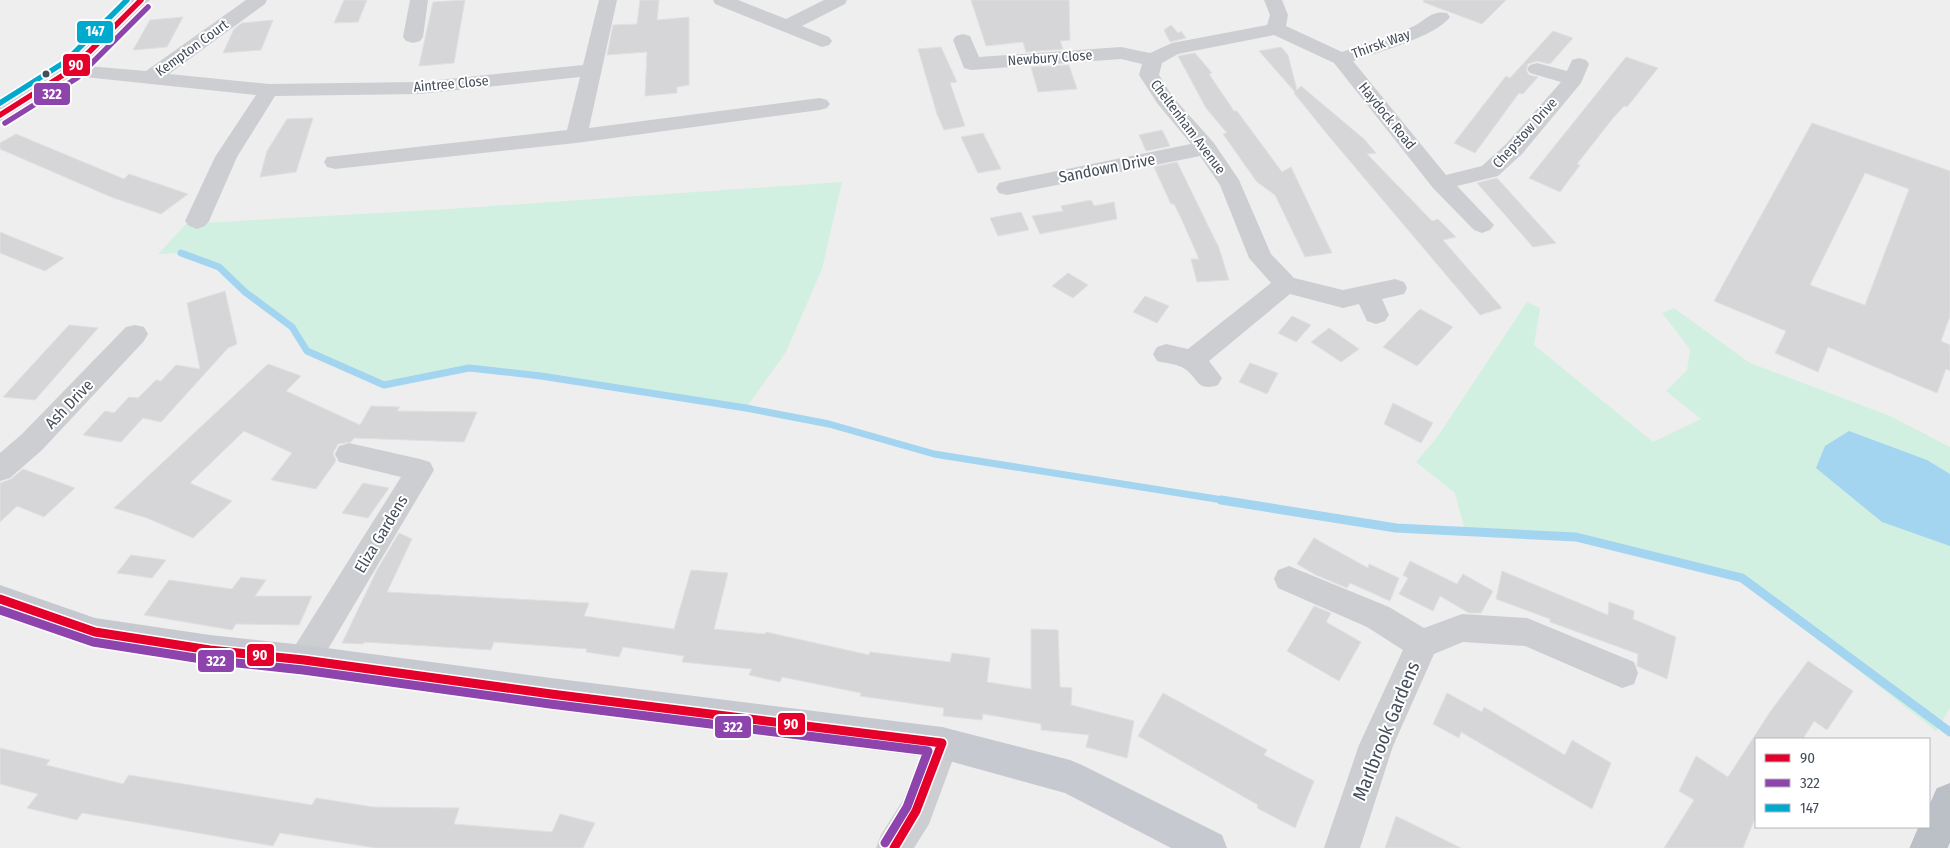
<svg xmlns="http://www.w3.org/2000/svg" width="1950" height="848" viewBox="0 0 1950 848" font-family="'Fira Sans Condensed',sans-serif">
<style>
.green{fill:#d1f0e1}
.water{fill:#a3d4f0}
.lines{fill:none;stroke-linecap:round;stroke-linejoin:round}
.stream-far1{stroke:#a3d4f0;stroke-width:7}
.stream{stroke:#a3d4f0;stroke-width:9}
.building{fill:#d6d6d8;stroke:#e0e0e1;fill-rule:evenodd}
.highway-casing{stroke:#b2b6be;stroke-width:1}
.minor{fill:#ccced1;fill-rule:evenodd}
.major{fill:#c6c9cf;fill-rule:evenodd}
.highway{fill:#bbbfc6;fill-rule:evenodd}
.bus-1-far1-casing{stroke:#fff;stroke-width:9}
.bus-1-casing{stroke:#fff;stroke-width:12}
.bus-2-far1-casing{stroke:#fff;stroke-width:9}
.bus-2-casing{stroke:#fff;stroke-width:12}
.bus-3-casing{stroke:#fff;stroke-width:9}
.bus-1-far1{stroke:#e4002b;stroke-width:5.5}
.bus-1{stroke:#e4002b;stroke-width:9}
.bus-2-far1{stroke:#8e44ad;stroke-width:5.5}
.bus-2{stroke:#8e44ad;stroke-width:9}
.bus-3{stroke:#00a9ce;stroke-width:5.5}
.bus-dot{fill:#444d5b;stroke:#fff;stroke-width:2}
.labels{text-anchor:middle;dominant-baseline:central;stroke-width:4;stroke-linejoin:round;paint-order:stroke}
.far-street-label{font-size:14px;fill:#444d5b;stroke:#fff}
.street-label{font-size:16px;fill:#444d5b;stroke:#fff}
.near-street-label{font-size:19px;fill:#444d5b;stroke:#fff}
.line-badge{stroke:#fff;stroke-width:2}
.badge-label{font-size:14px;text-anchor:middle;font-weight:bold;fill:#fff}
</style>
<rect width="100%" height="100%" fill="#efeeee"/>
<g class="green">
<polygon points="842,182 822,269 786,352 746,408 541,376 469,368 384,385 307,351 291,327 245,292 219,267 181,253 158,254 186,224 449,209"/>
<polygon points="1527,302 1540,308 1534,345 1653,442 1701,419 1666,391 1687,370 1690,349 1662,313 1674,308 1750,363 1890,416 1950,447 1950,708 1936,731 1744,581 1576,537 1465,531 1455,493 1416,462 1438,436"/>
</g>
<polygon class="water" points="1849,431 1927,460 1950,474 1950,546 1882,522 1816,468 1825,446"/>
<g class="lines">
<polyline class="stream-far1" points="181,253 219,267 245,292 292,327 307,351 384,385 469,368 541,376 746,408 829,424 934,454 1229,501"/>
<polyline class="stream" points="1221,500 1396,528 1576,537 1742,578 1950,732"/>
</g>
<g class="building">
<polygon points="344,0 367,0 358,22 334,23"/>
<polygon points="465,0 454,63 419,66 433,2"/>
<polygon points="640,0 659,0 657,20 689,17 689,85 677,87 677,93 645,96 647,52 607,55 613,25 637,24"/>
<polygon points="971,0 1069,0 1070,40 1060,41 1063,49 1026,52 1023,42 986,46"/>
<polygon points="1424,0 1506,0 1482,24 1423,2"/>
<polygon points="183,17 167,47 133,50 150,20"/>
<polygon points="273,20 261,50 223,53 234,29 242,23"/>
<polygon points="1171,25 1178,33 1181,31 1186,38 1170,42 1164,30"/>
<polygon points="1553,31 1573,38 1550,64 1537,61 1528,64 1526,70 1529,75 1538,77 1523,94 1519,93 1475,153 1454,143 1506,76 1510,78"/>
<polygon points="941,47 957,82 950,83 965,126 944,130 937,114 918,49"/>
<polygon points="1281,47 1288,55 1297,90 1301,86 1364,139 1376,153 1367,154 1432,221 1438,219 1456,237 1443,240 1502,308 1480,315 1332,140 1294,93 1295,92 1259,51"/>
<polygon points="1195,53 1212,73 1209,74 1234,111 1237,111 1282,172 1291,167 1332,253 1305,257 1275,195 1257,182 1223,134 1227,133 1206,108 1178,56"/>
<polygon points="1626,57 1658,68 1627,107 1624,106 1613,118 1577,164 1580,165 1560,192 1529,178"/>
<polygon points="1069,65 1077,89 1038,92 1031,67"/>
<polygon points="313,118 296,172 260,177 267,151 287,119"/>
<path d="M1812,123L1950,171V316L1941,341L1950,345V371L1946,369L1937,393L1828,347L1818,372L1775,353L1786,331L1714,301ZM1865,173L1909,189L1865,305L1810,285Z"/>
<polygon points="1162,130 1170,146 1146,151 1139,135"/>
<polygon points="983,133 1001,169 978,173 961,137"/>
<polygon points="16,134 124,179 129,174 188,194 161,214 111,197 0,149 0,143"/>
<polygon points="1177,162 1219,248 1229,280 1197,282 1191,259 1199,259 1182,220 1174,204 1171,204 1154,167"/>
<polygon points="1497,178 1556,243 1533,247 1477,183"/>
<polygon points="1091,200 1094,206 1114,202 1117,219 1040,234 1032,216 1063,211 1061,206"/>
<polygon points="1021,212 1029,230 998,236 990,218"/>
<polygon points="0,232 64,258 45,271 0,253"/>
<polygon points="1068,273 1088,285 1073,298 1052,286"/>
<polygon points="225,291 237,344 228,348 161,422 143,418 121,442 83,435 105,411 114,413 129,397 138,398 156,380 161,381 176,365 200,369 187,303"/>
<polygon points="1145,296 1169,306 1157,323 1133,312"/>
<polygon points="1420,309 1453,327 1417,366 1383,347"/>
<polygon points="1292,316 1311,325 1296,342 1278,333"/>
<polygon points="69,325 98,328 35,400 3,397"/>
<polygon points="1329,328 1359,349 1341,362 1311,342"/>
<polygon points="1250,363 1278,373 1267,394 1239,382"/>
<polygon points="268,364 301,376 286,391 360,425 371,406 400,407 397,411 477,412 464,442 354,438 351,442 338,444 333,453 336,461 316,489 271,480 292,453 244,431 190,483 232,501 193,538 147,518 114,508"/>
<polygon points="1393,403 1433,423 1421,443 1384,424"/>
<polygon points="23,469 75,488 44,517 17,506 0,522 0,483 11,479"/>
<polygon points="363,483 389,488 368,518 342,513"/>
<polygon points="399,533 412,539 387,592 589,603 584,616 674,629 691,570 728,573 714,629 765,634 766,632 869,655 870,652 950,662 952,653 990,658 987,682 1031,689 1031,629 1058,630 1060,687 1072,688 1071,705 1134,721 1127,758 1086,747 1089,735 1041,730 1041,724 983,714 982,720 943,716 944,708 860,696 861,693 782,677 780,682 749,675 752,669 682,662 684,656 623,647 619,657 586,652 587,649 494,642 491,650 364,642 363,644 342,643 377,570"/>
<polygon points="1314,538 1368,568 1369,564 1399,578 1390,601 1350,583 1347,588 1316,575 1297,564"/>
<polygon points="131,555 166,560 152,578 117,573"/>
<polygon points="1410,561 1457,584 1463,574 1493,591 1481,613 1469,613 1440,596 1433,611 1399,594 1408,578 1403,575"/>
<polygon points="1502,571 1608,615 1609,602 1634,611 1633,619 1676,637 1667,679 1637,666 1638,654 1550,622 1550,619 1496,599"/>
<polygon points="241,577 266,580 255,596 312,596 299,625 236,624 232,630 144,615 169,580 232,589"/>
<polygon points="1314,606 1331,613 1326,622 1361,642 1339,681 1287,651"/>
<polygon points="1808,661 1853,691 1827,730 1814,721 1803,739 1756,739 1756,816 1743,848 1664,848 1694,800 1679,791 1696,756 1728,777 1770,712"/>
<polygon points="1163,693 1267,750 1264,755 1314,781 1295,828 1257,808 1258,805 1138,736"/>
<polygon points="1447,693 1482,712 1484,707 1565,755 1572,740 1611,763 1592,809 1461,732 1459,738 1433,724"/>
<polygon points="0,748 50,760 46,765 123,784 129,775 312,805 316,798 373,807 459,808 454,824 552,832 560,814 595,823 583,848 376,848 280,833 273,846 82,813 77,820 27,808 38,794 0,784"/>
<polygon points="1396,816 1461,848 1385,848"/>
</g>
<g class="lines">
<g class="highway-casing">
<polygon id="highway" points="1950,784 1950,841 1947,848 1910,848 1919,827 1929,827 1929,807 1937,789"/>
</g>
<g class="minor">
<polygon points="130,0 150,0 87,66 146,71 246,0 267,0 265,4 169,74 269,84 420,82 583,65 599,0 617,0 589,128 820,98 827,100 830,104 827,108 820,110 576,143 335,169 327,167 324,162 327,157 567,130 580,77 420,94 275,96 237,157 209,221 205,226 197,229 189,226 185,221 215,157 256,95 75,76 7,119 0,121 0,106 64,66"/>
<polygon points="410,0 428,0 423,37 420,41 413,43 406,41 403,37"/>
<polygon points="713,0 738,0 786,19 824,0 847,0 845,4 802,26 829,37 832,41 829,45 822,47 715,4"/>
<path d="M1264,0H1282L1288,15L1286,26L1342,52C1364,44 1396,36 1416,25C1426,19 1433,10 1447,13L1450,17C1435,37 1378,52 1353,61L1446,175L1482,166L1506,144L1561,82L1530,73L1527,69L1530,65L1537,63L1567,71L1572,60L1579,58L1586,60L1589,64L1581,83L1522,154L1498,176L1457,186L1494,225L1490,230L1482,233L1474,230L1433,188L1334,63L1274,35L1178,54L1162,63L1159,75L1172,96L1214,143L1239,180L1271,254L1294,278L1343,290L1395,279L1404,282L1407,288L1404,294L1382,299L1389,315L1385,321L1376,324L1367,321L1359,304L1343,308L1290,294L1209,361L1222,378L1218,385C1197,392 1199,379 1185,369C1178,364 1165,363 1157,361L1153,354L1157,347L1166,344L1188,349L1271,283L1249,258L1220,185L1200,156L1007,195L999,193L996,188L999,183L1007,181L1191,144L1157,103L1139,75L1142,64L1121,59L971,70L964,68L953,40L956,36L963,34L970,36L979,57L1121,47L1150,53L1172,43L1267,25L1270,15Z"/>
<polygon points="135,325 144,327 148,334 144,341 42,450 10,478 0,481 0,453 22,434 126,327"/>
<polygon points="349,443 420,459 430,462 434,470 315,671 304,675 293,671 288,660 293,649 401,477 339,462 335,454 339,446"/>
<polygon points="1289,566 1389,607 1424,628 1462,614 1527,618 1634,662 1638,673 1634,684 1622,688 1525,646 1463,642 1434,654 1393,746 1360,848 1324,848 1359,745 1403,650 1367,627 1278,588 1274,579 1278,570"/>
<polygon points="942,727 954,731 959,743 929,824 914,848 876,848 881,835 903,800 930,731"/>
</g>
<polygon class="major" points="0,585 95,618 210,635 304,645 551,678 942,727 1070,760 1082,765 1222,835 1227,848 1171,848 1065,793 942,759 551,710 304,675 210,665 95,646 0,613"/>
<use href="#highway" class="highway"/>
<g class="bus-1-far1-casing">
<polyline id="bus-1-far1" points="0,115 71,70 141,0"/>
</g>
<g class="bus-1-casing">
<polyline id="bus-1" points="0,599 95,632 210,650 304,660 551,694 942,743 916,811 894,848"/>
</g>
<g class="bus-2-far1-casing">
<polyline id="bus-2-far1" points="5,123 77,78 148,7"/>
</g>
<g class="bus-2-casing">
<polyline id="bus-2" points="0,610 93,642 208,660 303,670 550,704 928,751 907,807 885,843"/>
</g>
<g class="bus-3-casing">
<polyline id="bus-3" points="0,103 65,62 127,0"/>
</g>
<use href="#bus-1-far1" class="bus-1-far1"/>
<use href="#bus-1" class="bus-1"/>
<use href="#bus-2-far1" class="bus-2-far1"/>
<use href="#bus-2" class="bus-2"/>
<use href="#bus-3" class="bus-3"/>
</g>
<circle class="bus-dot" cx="46" cy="74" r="4.5"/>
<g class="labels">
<g class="far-street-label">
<text transform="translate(1381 44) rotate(-20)">Thirsk Way</text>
<text transform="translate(192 48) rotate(-36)">Kempton Court</text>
<text transform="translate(1050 58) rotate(-4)">Newbury Close</text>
<text transform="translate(451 84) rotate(-5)">Aintree Close</text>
<text transform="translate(1387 116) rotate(51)">Haydock Road</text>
<text transform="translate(1188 127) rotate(53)">Cheltenham Avenue</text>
<text transform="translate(1525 133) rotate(-48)">Chepstow Drive</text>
</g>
<g class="street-label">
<text transform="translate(1107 168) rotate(-11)">Sandown Drive</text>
<text transform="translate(69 404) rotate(-46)">Ash Drive</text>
<text transform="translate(381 534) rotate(-59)">Eliza Gardens</text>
</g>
<g class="near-street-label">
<text transform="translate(1386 731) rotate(-68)">Marlbrook Gardens</text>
</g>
</g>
<g class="line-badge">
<rect x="76" y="20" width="38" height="24" rx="5" fill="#00a9ce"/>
<rect x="62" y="53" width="29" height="24" rx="5" fill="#e4002b"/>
<rect x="33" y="82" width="38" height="24" rx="5" fill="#8e44ad"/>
<rect x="246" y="643" width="29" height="24" rx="5" fill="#e4002b"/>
<rect x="197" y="649" width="38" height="24" rx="5" fill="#8e44ad"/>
<rect x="777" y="712" width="29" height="24" rx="5" fill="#e4002b"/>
<rect x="714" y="715" width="38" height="24" rx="5" fill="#8e44ad"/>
</g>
<g class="badge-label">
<text x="95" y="36">147</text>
<text x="76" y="70">90</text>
<text x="52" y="99">322</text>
<text x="260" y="660">90</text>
<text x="216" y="666">322</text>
<text x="791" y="729">90</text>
<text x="733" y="732">322</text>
</g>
<rect x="1755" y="738" width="175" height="90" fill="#ffffff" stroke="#b4b8bd"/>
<rect x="1765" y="754" width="25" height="8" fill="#e4002b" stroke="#b4b8bd"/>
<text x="1800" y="763" font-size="15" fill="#444d5b">90</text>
<rect x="1765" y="779" width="25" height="8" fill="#8e44ad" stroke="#b4b8bd"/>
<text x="1800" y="788" font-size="15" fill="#444d5b">322</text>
<rect x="1765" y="804" width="25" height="8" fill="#00a9ce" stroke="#b4b8bd"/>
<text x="1800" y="813" font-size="15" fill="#444d5b">147</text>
</svg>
